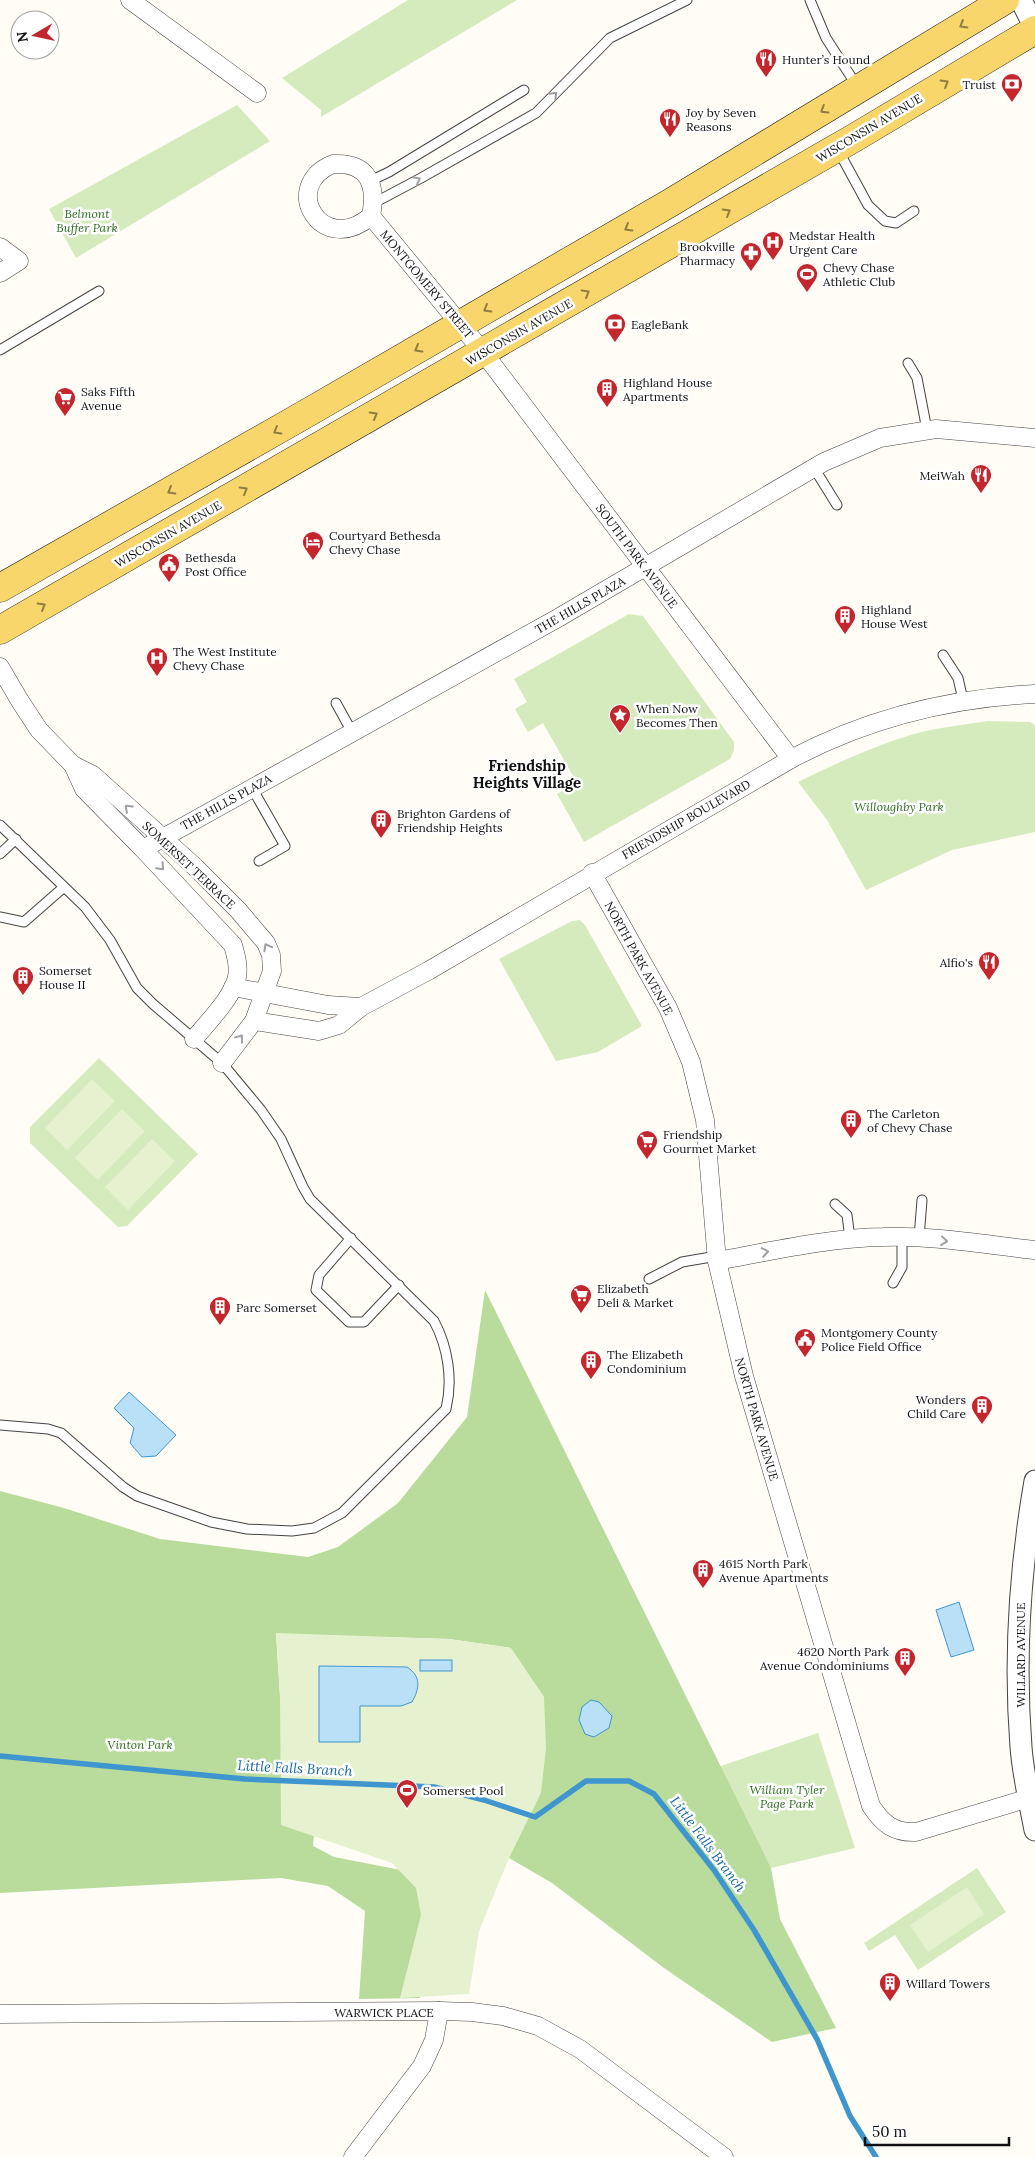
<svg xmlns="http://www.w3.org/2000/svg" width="1035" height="2157" viewBox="0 0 1035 2157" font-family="Lora,serif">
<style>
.green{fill:#d5ebbd}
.forest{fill:#b9dc9c}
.pitch{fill:#e6f2cf}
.water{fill:#b9e0f7;stroke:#3f96cf}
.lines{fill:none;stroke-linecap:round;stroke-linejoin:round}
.stream{stroke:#3f96cf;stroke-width:5.5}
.service-casing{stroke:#444;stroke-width:11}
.minor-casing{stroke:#444;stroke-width:19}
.tertiary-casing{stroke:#444;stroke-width:23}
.primary-casing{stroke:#222;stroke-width:29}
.service{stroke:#fff;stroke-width:9}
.minor{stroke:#fff;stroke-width:18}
.tertiary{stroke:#fff;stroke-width:21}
.primary{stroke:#f9d66b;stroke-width:28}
.oneway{stroke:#917d42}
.oneway2{stroke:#a0a0a0}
.labels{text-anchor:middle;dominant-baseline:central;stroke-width:5;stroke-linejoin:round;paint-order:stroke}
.poi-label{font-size:12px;fill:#111;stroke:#fff;text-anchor:start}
.street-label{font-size:12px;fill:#111;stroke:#fff}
.park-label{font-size:12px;font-style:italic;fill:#2f6b1f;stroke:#fff}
.water-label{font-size:14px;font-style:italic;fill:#1768a6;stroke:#fff}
.quarter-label{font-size:15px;font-weight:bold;fill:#111;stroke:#fff}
</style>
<rect width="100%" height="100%" fill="#fffdf5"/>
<g class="green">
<polygon points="408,0 517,0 321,117 321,110 282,78"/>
<polygon points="237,105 270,141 76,258 49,209"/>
<polygon points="629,614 643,616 734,742 734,750 730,759 584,842 557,794 577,783 543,723 528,732 515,709 527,702 514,679"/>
<path d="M988,721L1030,722L1035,725V832L952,850L866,890L827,820L798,782C839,762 890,738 935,729C952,726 970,724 988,721Z"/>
<polygon points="580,920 585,925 642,1026 598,1052 556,1061 499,959 572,921"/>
<polygon points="99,1058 198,1154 127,1226 118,1227 30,1143 30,1127"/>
<polygon points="818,1733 855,1848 771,1868 718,1767"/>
<polygon points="977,1868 1006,1912 918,1970 895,1935 869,1951 864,1943"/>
</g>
<polygon class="forest" points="485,1290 771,1868 780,1919 836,2028 772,2042 664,1968 552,1883 509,1858 511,1648 449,1639 276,1634 280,1696 321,1765 313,1846 334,1857 437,1877 430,1945 420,1998 359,1999 365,1911 328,1886 281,1878 0,1893 0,1491 64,1508 160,1539 308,1557 338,1547 398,1503 467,1417"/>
<g class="pitch">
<polygon points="92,1079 115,1101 67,1150 45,1128"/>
<polygon points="122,1109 145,1131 98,1180 75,1158"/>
<polygon points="152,1139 175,1161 128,1210 105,1187"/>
<polygon points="276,1633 449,1639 511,1648 544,1697 546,1748 541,1793 509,1858 479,1931 469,1994 400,1998 421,1915 416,1888 392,1863 281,1825 280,1696"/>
<polygon points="967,1887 984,1914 928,1952 910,1925"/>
</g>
<g class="water">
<polygon points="129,1392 176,1435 156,1456 142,1457 130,1443 134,1428 114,1408"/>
<polygon points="959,1602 974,1650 951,1657 936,1610"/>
<rect x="420" y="1660" width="32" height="11"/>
<path d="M319,1666L407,1667C421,1676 420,1688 412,1702L401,1706H360V1742H319Z"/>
<polygon points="591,1700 599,1702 612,1716 609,1728 594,1737 585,1734 579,1720 582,1707"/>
</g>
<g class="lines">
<polyline class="stream" points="0,1756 245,1779 434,1787 484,1800 535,1817 586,1781 629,1781 654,1794 714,1870 754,1930 817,2039 850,2116 876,2157"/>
<g class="service-casing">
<g id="service">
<polyline points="810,0 826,38 857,86"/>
<polyline points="838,150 868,205 885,221 896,223 914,211"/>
<polyline points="370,181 389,172 524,90"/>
<polyline points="374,203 421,178 536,113 610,38 687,0"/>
<polyline points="0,350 99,291"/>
<polyline points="908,363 917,378 927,430"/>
<polyline points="814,468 837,505"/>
<polyline points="943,655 958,678 963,700"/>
<polyline points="336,703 352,732"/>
<polyline points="252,788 285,846 259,861"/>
<path d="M0,825L85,907L110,940L137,988L153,1004L222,1063L261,1110L281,1139L303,1187L310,1199L434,1321C448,1347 453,1380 446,1409L342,1513L314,1528L292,1531L247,1529L211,1522L137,1496L123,1487L61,1433L48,1429L0,1425"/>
<polyline points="0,854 16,839"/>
<polyline points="0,917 24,922 64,887"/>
<polyline points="835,1204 847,1215 850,1239"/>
<polyline points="351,1238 319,1275 316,1290 349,1322 364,1322 399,1285"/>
<polyline points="919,1238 922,1200"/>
<polyline points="649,1279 682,1262 717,1256"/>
<polyline points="893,1283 902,1267 902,1237"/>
</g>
</g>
<g class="minor-casing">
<g id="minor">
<polyline points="130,0 257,93"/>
<path d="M333,164C369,162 377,185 371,216C322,258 279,186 333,164Z"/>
<polyline points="371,216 483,352 791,759"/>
<polyline points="0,247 19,261 0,273"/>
<path d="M0,667L20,701L39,730L73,765L84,789L143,849L233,945C236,956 239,966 237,977C233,997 207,1023 194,1039"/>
<polyline points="73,765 93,775 195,867 238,910 266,943 271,955 272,971 254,1021 222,1063"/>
<polyline points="143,849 558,618 824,462 880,438 936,429 1035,438"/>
<path d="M592,873L668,1008L691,1062L705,1120L717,1261L744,1376L871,1806C883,1824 894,1833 916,1832L1029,1798"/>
<polyline points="233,987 328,1005 361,1007"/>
<path d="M254,1021L319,1031L339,1025L361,1007L428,971L791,759C868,718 948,698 1035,694"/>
<path d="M717,1261C772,1251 828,1238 883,1237C931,1235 987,1245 1035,1250"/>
<polyline points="0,2014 439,2011 472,2012 503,2016 538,2026 580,2049 724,2157"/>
<polyline points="353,2157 422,2066 434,2040 439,2011"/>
</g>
</g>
<g class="tertiary-casing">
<g id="tertiary">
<polyline points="1021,0 1035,28"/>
<path d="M1035,1481C1020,1568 1014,1658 1021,1747C1023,1775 1030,1803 1035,1830"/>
</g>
</g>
<g class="primary-casing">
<g id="primary">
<polyline points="0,588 302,416 670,203 1005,0"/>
<polyline points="0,630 854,138 1035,30"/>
</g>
</g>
<use href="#service" class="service"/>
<use href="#minor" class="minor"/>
<use href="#tertiary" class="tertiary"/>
<use href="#primary" class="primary"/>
</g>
<defs><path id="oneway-chevron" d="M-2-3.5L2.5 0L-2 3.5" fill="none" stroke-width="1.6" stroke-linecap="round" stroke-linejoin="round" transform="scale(1.25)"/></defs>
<g class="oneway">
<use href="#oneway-chevron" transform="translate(963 25) rotate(149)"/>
<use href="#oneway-chevron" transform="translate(945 83) rotate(-31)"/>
<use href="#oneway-chevron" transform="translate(824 110) rotate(148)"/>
<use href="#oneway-chevron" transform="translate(727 212) rotate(-30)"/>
<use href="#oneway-chevron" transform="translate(628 228) rotate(150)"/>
<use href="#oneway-chevron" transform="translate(586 293) rotate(-30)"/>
<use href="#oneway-chevron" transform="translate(487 309) rotate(150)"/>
<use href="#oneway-chevron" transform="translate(418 349) rotate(150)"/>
<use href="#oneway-chevron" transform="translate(374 415) rotate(-30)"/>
<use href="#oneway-chevron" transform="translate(277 431) rotate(150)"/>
<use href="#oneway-chevron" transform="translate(244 490) rotate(-30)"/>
<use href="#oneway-chevron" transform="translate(171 491) rotate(150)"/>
<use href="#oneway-chevron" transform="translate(42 606) rotate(-30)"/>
</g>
<g class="oneway2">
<use href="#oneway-chevron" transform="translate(554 95) rotate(-45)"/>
<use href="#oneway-chevron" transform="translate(417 180) rotate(-28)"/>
<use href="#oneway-chevron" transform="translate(128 808) rotate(-137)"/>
<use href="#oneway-chevron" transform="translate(161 867) rotate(46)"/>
<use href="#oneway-chevron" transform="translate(267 947) rotate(-119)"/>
<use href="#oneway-chevron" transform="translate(240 1038) rotate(-53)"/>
<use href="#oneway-chevron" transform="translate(944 1241) rotate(6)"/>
<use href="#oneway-chevron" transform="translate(765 1252) rotate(-10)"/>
</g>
<defs>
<g id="restaurant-pin" transform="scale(1.125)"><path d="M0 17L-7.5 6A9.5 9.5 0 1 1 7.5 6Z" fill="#c4262e" stroke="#fff"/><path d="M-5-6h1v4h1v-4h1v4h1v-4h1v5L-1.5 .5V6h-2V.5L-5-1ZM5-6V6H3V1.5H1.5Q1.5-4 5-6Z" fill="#fff"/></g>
<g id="bank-pin" transform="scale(1.125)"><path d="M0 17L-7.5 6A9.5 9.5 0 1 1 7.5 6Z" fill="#c4262e" stroke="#fff"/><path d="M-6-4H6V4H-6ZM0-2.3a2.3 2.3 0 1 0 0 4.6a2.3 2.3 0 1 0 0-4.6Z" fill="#fff"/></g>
<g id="hospital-pin" transform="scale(1.125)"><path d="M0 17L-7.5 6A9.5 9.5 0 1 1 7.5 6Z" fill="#c4262e" stroke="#fff"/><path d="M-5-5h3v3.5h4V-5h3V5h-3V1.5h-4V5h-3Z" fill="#fff"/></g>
<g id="pharmacy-pin" transform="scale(1.125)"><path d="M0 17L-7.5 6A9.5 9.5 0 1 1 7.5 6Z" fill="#c4262e" stroke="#fff"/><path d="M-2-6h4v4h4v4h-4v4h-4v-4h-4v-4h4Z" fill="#fff"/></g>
<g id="stadium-pin" transform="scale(1.125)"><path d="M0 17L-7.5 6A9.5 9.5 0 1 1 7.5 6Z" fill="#c4262e" stroke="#fff"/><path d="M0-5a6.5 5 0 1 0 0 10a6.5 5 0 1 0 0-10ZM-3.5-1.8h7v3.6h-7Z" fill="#fff"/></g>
<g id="building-pin" transform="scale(1.125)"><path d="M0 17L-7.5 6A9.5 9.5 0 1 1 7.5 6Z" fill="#c4262e" stroke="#fff"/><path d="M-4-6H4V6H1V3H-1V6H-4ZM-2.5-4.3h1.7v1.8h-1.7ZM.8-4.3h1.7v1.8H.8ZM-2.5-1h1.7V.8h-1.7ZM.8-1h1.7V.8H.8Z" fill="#fff"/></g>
<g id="supermarket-pin" transform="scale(1.125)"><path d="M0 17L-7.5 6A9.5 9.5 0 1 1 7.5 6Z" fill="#c4262e" stroke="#fff"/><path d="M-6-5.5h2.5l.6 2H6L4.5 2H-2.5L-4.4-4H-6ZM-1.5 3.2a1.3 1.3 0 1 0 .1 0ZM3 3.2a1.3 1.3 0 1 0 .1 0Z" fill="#fff"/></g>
<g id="hotel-pin" transform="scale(1.125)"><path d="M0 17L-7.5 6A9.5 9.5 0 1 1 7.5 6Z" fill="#c4262e" stroke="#fff"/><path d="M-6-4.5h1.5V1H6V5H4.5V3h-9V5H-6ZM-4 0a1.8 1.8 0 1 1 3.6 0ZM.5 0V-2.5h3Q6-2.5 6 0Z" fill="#fff"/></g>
<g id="civic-pin" transform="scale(1.125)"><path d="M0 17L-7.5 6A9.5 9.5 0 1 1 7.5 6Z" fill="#c4262e" stroke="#fff"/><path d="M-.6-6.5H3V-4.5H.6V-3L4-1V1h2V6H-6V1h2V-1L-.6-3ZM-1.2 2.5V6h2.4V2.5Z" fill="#fff"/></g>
<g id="sight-pin" transform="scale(1.125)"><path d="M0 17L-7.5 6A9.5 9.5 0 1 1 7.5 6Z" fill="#c4262e" stroke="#fff"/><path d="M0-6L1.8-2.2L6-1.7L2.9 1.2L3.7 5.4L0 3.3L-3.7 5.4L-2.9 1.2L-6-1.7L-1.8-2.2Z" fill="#fff"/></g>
</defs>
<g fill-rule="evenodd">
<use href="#restaurant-pin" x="766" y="59"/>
<use href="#bank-pin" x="1012" y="84"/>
<use href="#restaurant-pin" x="670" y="119"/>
<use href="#hospital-pin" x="773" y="242"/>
<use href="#pharmacy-pin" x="751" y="253"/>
<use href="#stadium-pin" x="807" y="274"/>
<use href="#bank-pin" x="615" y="324"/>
<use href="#building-pin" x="607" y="389"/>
<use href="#supermarket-pin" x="65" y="398"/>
<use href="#restaurant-pin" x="981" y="475"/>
<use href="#hotel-pin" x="313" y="542"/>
<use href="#civic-pin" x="169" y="564"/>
<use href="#building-pin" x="845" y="616"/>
<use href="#hospital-pin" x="157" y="658"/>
<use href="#sight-pin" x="620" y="715"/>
<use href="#building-pin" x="381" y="820"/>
<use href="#restaurant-pin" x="989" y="962"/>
<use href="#building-pin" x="23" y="977"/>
<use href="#building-pin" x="851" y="1120"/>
<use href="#supermarket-pin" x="647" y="1141"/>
<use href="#supermarket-pin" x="581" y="1295"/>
<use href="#building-pin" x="220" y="1307"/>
<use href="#civic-pin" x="805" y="1339"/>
<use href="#building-pin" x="591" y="1361"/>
<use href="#building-pin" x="982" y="1406"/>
<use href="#building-pin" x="703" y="1570"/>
<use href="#building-pin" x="905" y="1658"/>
<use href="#stadium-pin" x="407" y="1790"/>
<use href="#building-pin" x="890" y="1983"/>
</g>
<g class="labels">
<g class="poi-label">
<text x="782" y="59">Hunter’s Hound</text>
<text x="996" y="84" text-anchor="end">Truist</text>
<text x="686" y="112">Joy by Seven<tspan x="686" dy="14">Reasons</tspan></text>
<text x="789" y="235">Medstar Health<tspan x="789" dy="14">Urgent Care</tspan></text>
<text x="735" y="246" text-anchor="end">Brookville<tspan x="735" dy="14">Pharmacy</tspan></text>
<text x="823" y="267">Chevy Chase<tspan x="823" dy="14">Athletic Club</tspan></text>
<text x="631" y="324">EagleBank</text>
<text x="623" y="382">Highland House<tspan x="623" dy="14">Apartments</tspan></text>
<text x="81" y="391">Saks Fifth<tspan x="81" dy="14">Avenue</tspan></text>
<text x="965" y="475" text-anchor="end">MeiWah</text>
<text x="329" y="535">Courtyard Bethesda<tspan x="329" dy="14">Chevy Chase</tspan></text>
<text x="185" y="557">Bethesda<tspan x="185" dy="14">Post Office</tspan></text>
<text x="861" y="609">Highland<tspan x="861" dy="14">House West</tspan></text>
<text x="173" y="651">The West Institute<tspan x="173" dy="14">Chevy Chase</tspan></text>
<text x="636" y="708">When Now<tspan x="636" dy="14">Becomes Then</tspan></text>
<text x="397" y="813">Brighton Gardens of<tspan x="397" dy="14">Friendship Heights</tspan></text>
<text x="973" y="962" text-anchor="end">Alfio's</text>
<text x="39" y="970">Somerset<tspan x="39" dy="14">House II</tspan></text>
<text x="867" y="1113">The Carleton<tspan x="867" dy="14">of Chevy Chase</tspan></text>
<text x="663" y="1134">Friendship<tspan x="663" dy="14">Gourmet Market</tspan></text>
<text x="597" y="1288">Elizabeth<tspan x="597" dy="14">Deli &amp; Market</tspan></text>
<text x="236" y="1307">Parc Somerset</text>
<text x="821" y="1332">Montgomery County<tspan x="821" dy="14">Police Field Office</tspan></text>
<text x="607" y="1354">The Elizabeth<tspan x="607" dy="14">Condominium</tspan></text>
<text x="966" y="1399" text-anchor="end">Wonders<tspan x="966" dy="14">Child Care</tspan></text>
<text x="719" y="1563">4615 North Park<tspan x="719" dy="14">Avenue Apartments</tspan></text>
<text x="889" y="1651" text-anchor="end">4620 North Park<tspan x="889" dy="14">Avenue Condominiums</tspan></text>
<text x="423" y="1790">Somerset Pool</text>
<text x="906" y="1983">Willard Towers</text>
</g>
<g class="street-label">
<text transform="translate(869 128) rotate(-31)">WISCONSIN AVENUE</text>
<text transform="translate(427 284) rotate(50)">MONTGOMERY STREET</text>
<text transform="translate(519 332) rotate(-30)">WISCONSIN AVENUE</text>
<text transform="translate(168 534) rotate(-30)">WISCONSIN AVENUE</text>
<text transform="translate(637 556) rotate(53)">SOUTH PARK AVENUE</text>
<text transform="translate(580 605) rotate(-30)">THE HILLS PLAZA</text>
<text transform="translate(226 802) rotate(-29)">THE HILLS PLAZA</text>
<text transform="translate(686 819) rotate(-30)">FRIENDSHIP BOULEVARD</text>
<text transform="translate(189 865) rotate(43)">SOMERSET TERRACE</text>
<text transform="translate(639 958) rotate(61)">NORTH PARK AVENUE</text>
<text transform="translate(757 1419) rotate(74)">NORTH PARK AVENUE</text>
<text transform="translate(1020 1655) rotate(-90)">WILLARD AVENUE</text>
<text x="384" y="2012">WARWICK PLACE</text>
</g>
<g class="park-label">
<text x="87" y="213">Belmont<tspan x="87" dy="14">Buffer Park</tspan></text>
<text x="899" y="806">Willoughby Park</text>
<text x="140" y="1744">Vinton Park</text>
<text x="787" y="1789">William Tyler<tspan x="787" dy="14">Page Park</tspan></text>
</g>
<g class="water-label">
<text transform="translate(295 1768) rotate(3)">Little Falls Branch</text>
<text transform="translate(708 1844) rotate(53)">Little Falls Branch</text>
</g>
<g class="quarter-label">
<text x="527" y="765">Friendship<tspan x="527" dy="17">Heights Village</tspan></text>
</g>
</g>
<g transform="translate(35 35) rotate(261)"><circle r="24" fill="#ffffff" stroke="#a0a0a0"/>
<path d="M0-4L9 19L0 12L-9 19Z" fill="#c4262e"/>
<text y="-8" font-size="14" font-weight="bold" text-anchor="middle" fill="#111111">N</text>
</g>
<path d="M865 2137v8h144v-8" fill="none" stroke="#111111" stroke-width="2.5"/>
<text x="872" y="2137" font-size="15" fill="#111111" stroke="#ffffff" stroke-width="4" paint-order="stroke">50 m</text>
</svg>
